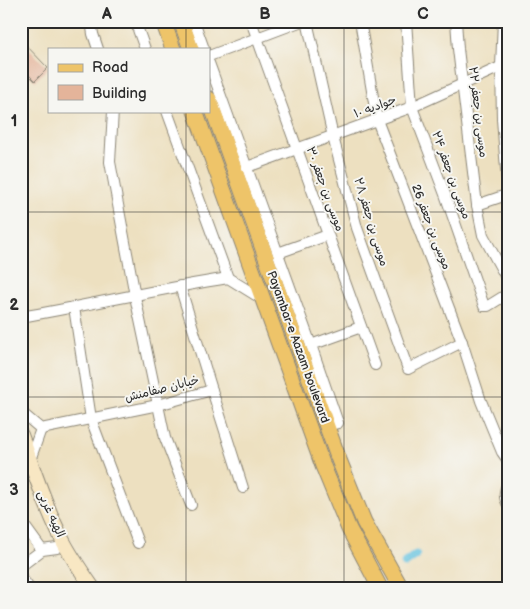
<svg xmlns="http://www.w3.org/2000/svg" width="530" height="609" viewBox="0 0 530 609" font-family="'Balsamiq Sans','Playpen Sans Arabic',sans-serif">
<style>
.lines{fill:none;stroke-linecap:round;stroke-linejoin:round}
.canal{stroke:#60c1de;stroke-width:9}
.building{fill:#e4b49a}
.street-casing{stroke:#8c8676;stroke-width:12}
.secondary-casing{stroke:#8c8676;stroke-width:16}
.primary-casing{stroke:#8c8676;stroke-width:17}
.street{stroke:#fff;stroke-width:10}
.secondary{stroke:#f8e7c3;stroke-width:14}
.primary{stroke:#eec469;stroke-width:15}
.grid{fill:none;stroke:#2b2b2b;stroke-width:1;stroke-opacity:0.55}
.labels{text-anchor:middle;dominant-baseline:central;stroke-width:4;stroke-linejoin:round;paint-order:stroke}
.street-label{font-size:12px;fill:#2b2b2b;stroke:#f6f6f2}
.neatline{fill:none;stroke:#2b2b2b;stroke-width:2}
.grid-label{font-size:16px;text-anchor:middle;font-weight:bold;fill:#2b2b2b}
</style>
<rect width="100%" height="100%" fill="#f6f6f2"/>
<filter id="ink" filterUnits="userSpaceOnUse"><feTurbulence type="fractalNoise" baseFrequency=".02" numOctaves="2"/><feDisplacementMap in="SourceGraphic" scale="10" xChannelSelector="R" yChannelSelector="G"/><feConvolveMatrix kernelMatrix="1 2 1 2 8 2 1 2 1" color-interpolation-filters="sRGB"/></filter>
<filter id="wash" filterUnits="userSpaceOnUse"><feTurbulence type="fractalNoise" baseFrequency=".0096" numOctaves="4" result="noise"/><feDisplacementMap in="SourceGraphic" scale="20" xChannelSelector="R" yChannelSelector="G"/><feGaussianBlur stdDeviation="1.12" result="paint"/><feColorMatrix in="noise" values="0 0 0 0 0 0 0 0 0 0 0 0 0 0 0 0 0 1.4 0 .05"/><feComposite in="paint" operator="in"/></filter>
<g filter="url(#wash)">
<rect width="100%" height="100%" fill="#ede0c0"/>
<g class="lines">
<polyline class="canal" points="405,563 416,555"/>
</g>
<g id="blocks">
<polygon class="building" points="21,40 48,68 35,81 21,67"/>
</g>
</g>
<g filter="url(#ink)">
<use href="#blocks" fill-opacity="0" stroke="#8c8676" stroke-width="1"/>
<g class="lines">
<g class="street-casing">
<g id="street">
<polyline points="91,21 93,34 98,49"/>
<polyline points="135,21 145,49"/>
<polyline points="194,21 204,49"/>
<polyline points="251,21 375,365"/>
<polyline points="307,21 333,137 357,228 408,369 462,342"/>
<polyline points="360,21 377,120 462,342 481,401 502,452 509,462"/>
<polyline points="406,21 412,107 446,197 484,306 488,306 509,293"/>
<polyline points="456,21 458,49 477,205 483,235 509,283"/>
<polyline points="503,21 501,66 502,119 508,194"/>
<polyline points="209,56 302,21"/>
<polyline points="209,63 311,345 338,423 327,426"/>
<polyline points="113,111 110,162 136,301 165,438 191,505"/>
<polyline points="167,111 228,278"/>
<polyline points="247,167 412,107 509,63"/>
<polyline points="477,205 509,194"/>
<polyline points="278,253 328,235"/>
<polyline points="74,307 91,419 138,543"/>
<path d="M21,317C90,305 159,289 228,278L262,299"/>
<polyline points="311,345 361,327"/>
<polyline points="212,390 243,488"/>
<polyline points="21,412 41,429"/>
<polyline points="41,429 158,405 212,390 180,286"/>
<polyline points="30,460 41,429"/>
<path d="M509,482C504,490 503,498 509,506"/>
<polyline points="21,521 42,550"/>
<polyline points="21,566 42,550 57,548"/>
<polyline points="21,577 29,588"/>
</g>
</g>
<g class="secondary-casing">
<path id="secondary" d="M21,435C33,468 44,503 60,535C69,554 81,571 93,588"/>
</g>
<g class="primary-casing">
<g id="primary">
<polyline points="163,21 173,49"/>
<polyline points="181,21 191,49"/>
<polyline points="209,99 339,460 364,522 401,588"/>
<polyline points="195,111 323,466 349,529 380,588"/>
</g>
</g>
<use href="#street" class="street"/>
<use href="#secondary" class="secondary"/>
<use href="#primary" class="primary"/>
</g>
</g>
<path class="grid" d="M186,21V49M344,21V588M186,111V588M21,212H509M21,397H509"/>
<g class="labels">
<g class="street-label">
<text transform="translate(375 107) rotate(-20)">جوادیه ۱۰</text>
<text transform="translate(478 112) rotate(83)">موسی بن جعفر ۲۲</text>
<text transform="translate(451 175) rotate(70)">موسی بن جعفر ۲۴</text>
<text transform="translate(325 189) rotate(70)">موسی بن جعفر ۳۰</text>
<text transform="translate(371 222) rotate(73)">موسی بن جعفر ۲۸</text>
<text transform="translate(431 227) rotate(69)">موسی بن جعفر 26</text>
<text transform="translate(298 347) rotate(70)">Payambar-e Aazam boulevard</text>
<text transform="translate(162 389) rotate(-14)">خیابان صفامنش</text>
<text transform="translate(51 514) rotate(66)">الهیه غربی</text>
</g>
</g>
<rect width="530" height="609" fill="none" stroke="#f6f6f2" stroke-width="55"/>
<rect x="48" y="48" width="162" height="65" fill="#f6f6f2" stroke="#a5a5a2"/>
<rect x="58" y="64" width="25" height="8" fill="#eec469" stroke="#a5a5a2"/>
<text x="92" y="72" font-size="15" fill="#2b2b2b">Road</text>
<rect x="58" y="85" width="25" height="15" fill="#e4b49a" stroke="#a5a5a2"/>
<text x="92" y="98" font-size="15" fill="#2b2b2b">Building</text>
<rect x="28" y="28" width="474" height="554" class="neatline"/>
<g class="grid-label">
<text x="107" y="19">A</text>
<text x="265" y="19">B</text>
<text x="423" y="19">C</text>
<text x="14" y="126">1</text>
<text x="14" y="310">2</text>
<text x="14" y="495">3</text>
</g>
</svg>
